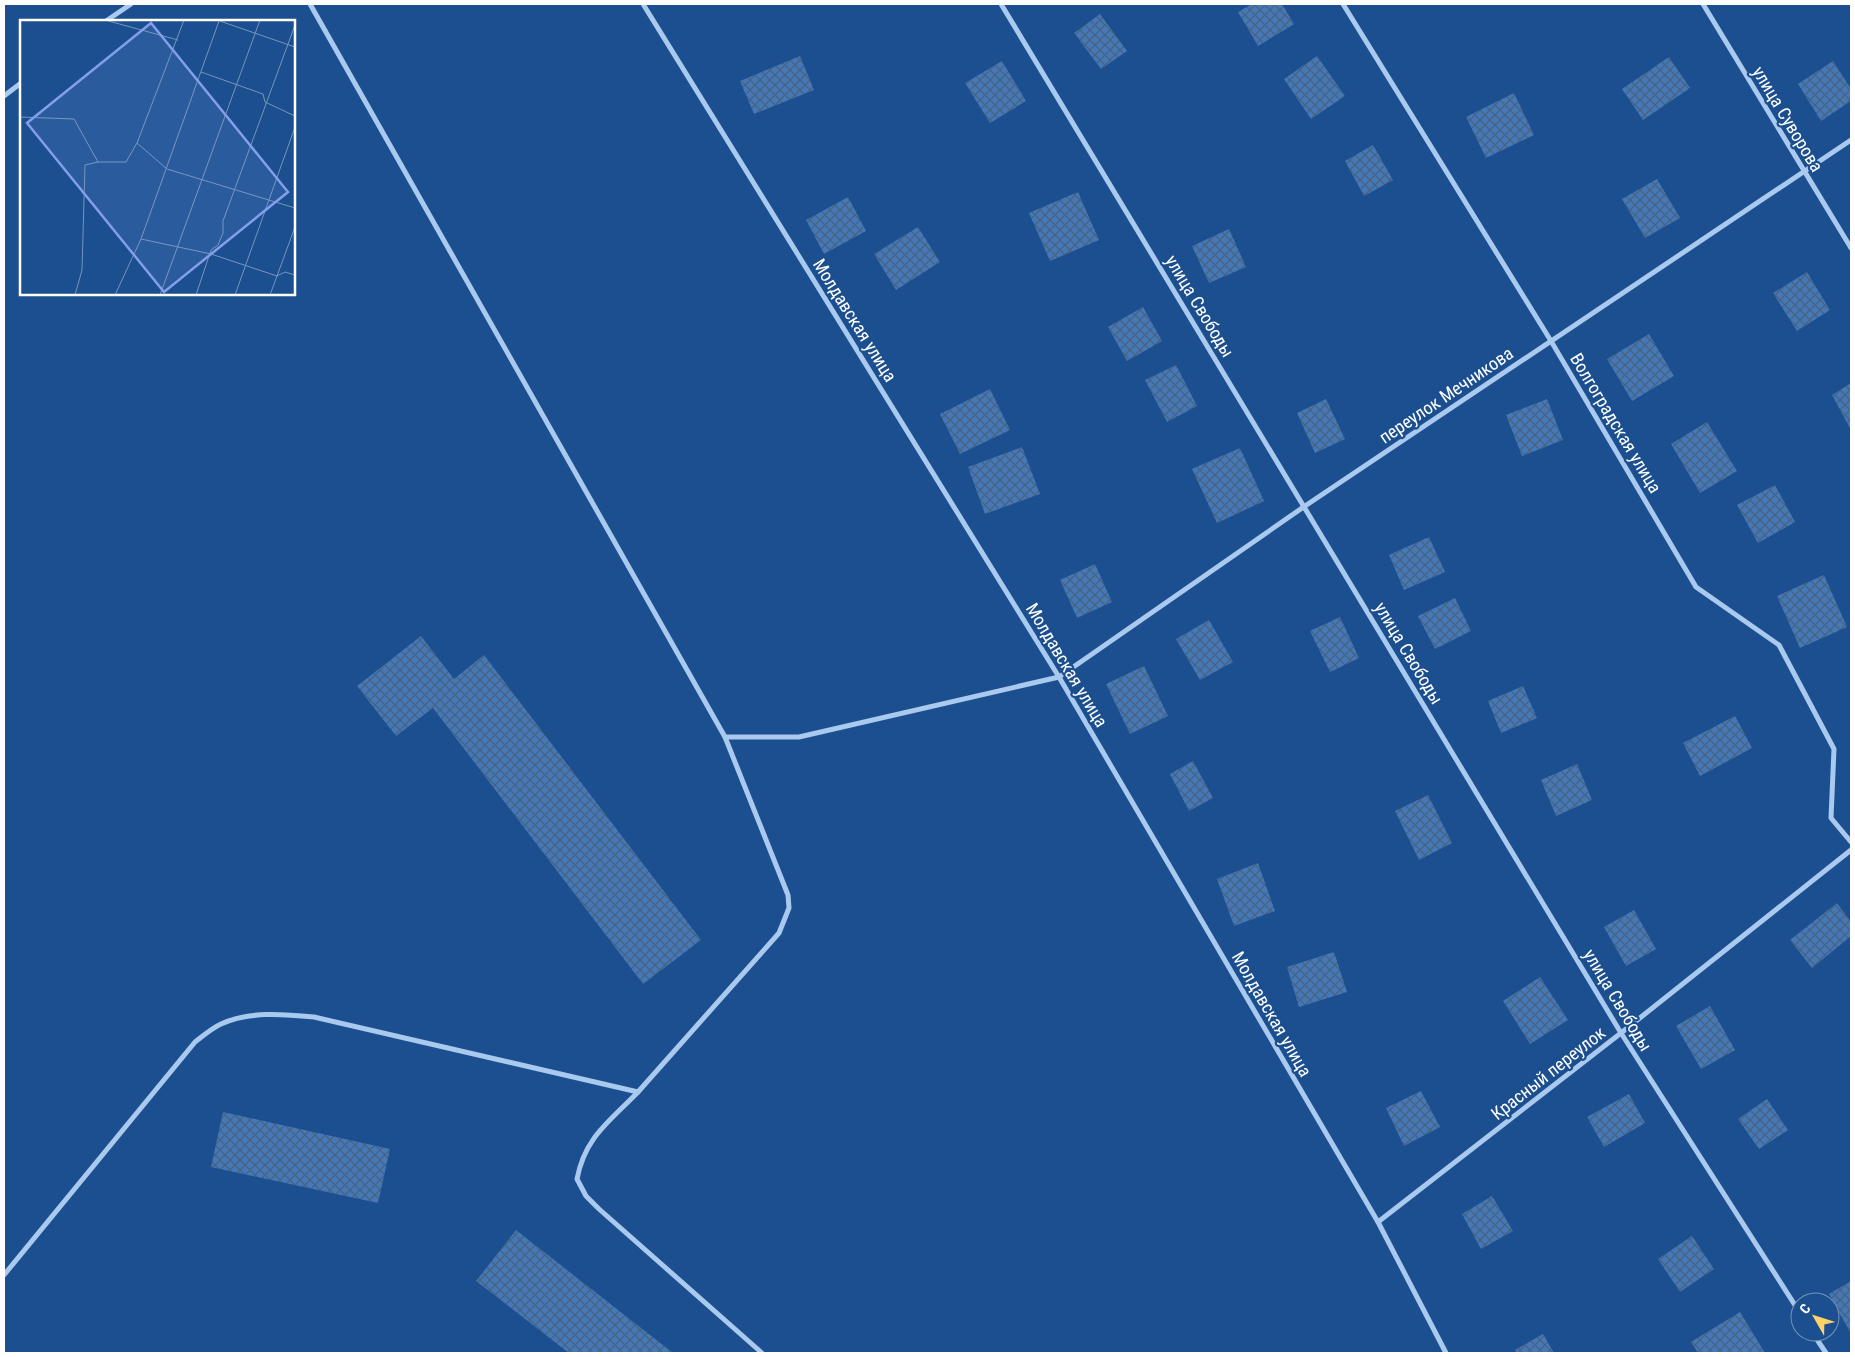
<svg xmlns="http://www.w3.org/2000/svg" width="1855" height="1357" viewBox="0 0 1855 1357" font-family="'Roboto Condensed',sans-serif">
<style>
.building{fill:url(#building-cross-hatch)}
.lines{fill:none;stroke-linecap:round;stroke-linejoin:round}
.minor{stroke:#a9c9ee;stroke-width:5}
.labels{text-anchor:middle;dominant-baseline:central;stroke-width:4.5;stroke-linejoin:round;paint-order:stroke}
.street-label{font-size:18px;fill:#fff;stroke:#1b4f8f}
.inset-road{fill:none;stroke:#7695bc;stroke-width:1}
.view{fill:#839eea;fill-opacity:0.15;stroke:#839eea;stroke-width:2.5}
.inset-edge{fill:none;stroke:#fff;stroke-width:2.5}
</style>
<defs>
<pattern id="building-cross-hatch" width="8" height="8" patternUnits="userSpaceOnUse" patternTransform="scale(1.25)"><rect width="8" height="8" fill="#4478b7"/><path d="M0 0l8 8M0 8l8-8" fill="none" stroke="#486282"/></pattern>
</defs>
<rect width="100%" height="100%" fill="#1b4f8f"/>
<g class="building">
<polygon points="1252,4 1282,4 1294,24 1258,46 1238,12"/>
<polygon points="1100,14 1127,51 1101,69 1074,33"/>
<polygon points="800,56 814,90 754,114 740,81"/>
<polygon points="1317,56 1345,96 1311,119 1284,79"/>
<polygon points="1669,57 1690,88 1643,120 1622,89"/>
<polygon points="1002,61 1026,101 990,123 965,83"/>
<polygon points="1833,61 1851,89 1851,101 1821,121 1798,84"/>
<polygon points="1514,93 1534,135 1486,158 1466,117"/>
<polygon points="1373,145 1393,180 1364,196 1345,161"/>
<polygon points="1657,179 1680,218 1645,238 1622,199"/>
<polygon points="1078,192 1099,240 1050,261 1029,213"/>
<polygon points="848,197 866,231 824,254 806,220"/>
<polygon points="918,227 940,262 896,290 874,254"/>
<polygon points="1229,229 1246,267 1209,283 1192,246"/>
<polygon points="1807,272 1830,310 1797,331 1773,293"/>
<polygon points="1143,307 1162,341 1127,361 1108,327"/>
<polygon points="1649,334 1674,376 1632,401 1607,359"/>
<polygon points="1176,365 1197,406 1167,422 1145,380"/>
<polygon points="1851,383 1851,430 1832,395"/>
<polygon points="990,389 1010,430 960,454 940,414"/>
<polygon points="1326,399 1345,439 1315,453 1297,413"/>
<polygon points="1547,399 1563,440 1522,456 1506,415"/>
<polygon points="1707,422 1737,471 1700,493 1671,444"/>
<polygon points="1022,447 1040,494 985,514 968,467"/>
<polygon points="1240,448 1264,501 1217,523 1192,469"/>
<polygon points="1775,485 1795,522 1758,543 1737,505"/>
<polygon points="1429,537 1445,572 1404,590 1389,555"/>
<polygon points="1095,564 1112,602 1077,618 1060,580"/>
<polygon points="1824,575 1847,627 1800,648 1777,596"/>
<polygon points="1455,598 1471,631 1435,649 1418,616"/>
<polygon points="1340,617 1359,658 1330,672 1310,631"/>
<polygon points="1209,620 1233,662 1200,680 1176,639"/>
<polygon points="421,636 454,679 484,655 701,940 643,984 433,708 396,736 357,686"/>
<polygon points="1144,666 1168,716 1130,734 1106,684"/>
<polygon points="1523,686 1537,718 1501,733 1488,701"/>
<polygon points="1735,716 1752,748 1700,776 1683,743"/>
<polygon points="1193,761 1213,798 1189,811 1170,774"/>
<polygon points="1577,764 1592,800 1556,816 1541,780"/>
<polygon points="1428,795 1452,843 1419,860 1395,811"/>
<polygon points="1258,863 1275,911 1234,926 1217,879"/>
<polygon points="1837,903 1851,922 1851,936 1812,968 1790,940"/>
<polygon points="1634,910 1656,949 1626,966 1604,927"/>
<polygon points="1334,952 1347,992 1299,1007 1287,967"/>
<polygon points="1540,977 1568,1020 1530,1044 1503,1001"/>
<polygon points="1710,1006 1735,1050 1701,1069 1676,1026"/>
<polygon points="1421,1091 1440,1127 1404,1146 1386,1108"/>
<polygon points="1629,1094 1645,1123 1604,1147 1587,1117"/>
<polygon points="1767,1099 1788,1130 1759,1149 1738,1119"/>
<polygon points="223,1112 390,1149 378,1203 211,1167"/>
<polygon points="1492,1196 1513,1231 1481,1249 1462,1214"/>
<polygon points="516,1230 673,1353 569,1353 476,1281"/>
<polygon points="1692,1236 1714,1269 1680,1292 1658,1259"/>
<polygon points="1851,1281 1851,1334 1829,1294"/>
<polygon points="1740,1312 1765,1353 1698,1353 1691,1342"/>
<polygon points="1543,1334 1554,1353 1517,1353 1515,1350"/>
</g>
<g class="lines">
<g class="minor">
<polyline points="310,4 725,737 799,737 1059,677 1305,506 1851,140"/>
<polyline points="643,4 1059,677 1378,1222 1446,1353"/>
<polyline points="1001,4 1621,1033 1800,1313"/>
<polyline points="1343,4 1551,341 1696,587 1779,645 1834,749 1831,818 1851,842"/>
<polyline points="1703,4 1851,248"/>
<polyline points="106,21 131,4"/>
<polyline points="4,96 21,83"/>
<path d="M638,1092C609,1122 585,1137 577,1179L586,1196L599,1209L762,1353"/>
<polyline points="1378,1222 1621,1033 1851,850"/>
<path d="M4,1275L195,1042C203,1036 212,1028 221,1024C249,1011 284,1014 314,1017L638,1092L779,933L789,908L788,895L725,737"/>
<polyline points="1812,1332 1826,1353"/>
</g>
</g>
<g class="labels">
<g class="street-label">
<text transform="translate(1788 119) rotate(59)">улица Суворова</text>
<text transform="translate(1200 306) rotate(59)">улица Свободы</text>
<text transform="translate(855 320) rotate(58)">Молдавская улица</text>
<text transform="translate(1446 395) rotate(-34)">переулок Мечникова</text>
<text transform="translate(1616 423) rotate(59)">Волгоградская улица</text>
<text transform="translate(1409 653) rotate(59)">улица Свободы</text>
<text transform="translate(1067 665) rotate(59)">Молдавская улица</text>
<text transform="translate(1618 1000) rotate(59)">улица Свободы</text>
<text transform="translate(1272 1014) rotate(60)">Молдавская улица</text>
<text transform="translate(1548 1073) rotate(-38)">Красный переулок</text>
</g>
</g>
<g transform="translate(20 20)">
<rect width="275" height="275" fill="#1b4f8f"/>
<path class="inset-road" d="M85,0L158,20M164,0L117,123L147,149L275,188M197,0L275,27M181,52L243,74L245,82L275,96M0,97L54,99L78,142H106L117,123M121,219L191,234L257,256L265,252L275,255M55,275L62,250L65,145L78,142M95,275L121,219L199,1M140,275L240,0M176,275L191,230L198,225L203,213V201L275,5M215,275L275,107M250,275L275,207"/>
<path class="view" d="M131,3L268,172L144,272L7,103Z"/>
<rect width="275" height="275" class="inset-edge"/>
</g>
<rect width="1855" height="1357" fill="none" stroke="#ffffff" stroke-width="10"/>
<g transform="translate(1815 1317) rotate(309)"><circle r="24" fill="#1b4f8f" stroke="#7695bc"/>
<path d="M0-4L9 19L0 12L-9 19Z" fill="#ffd166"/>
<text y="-8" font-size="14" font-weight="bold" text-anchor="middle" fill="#ffffff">С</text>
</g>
</svg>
